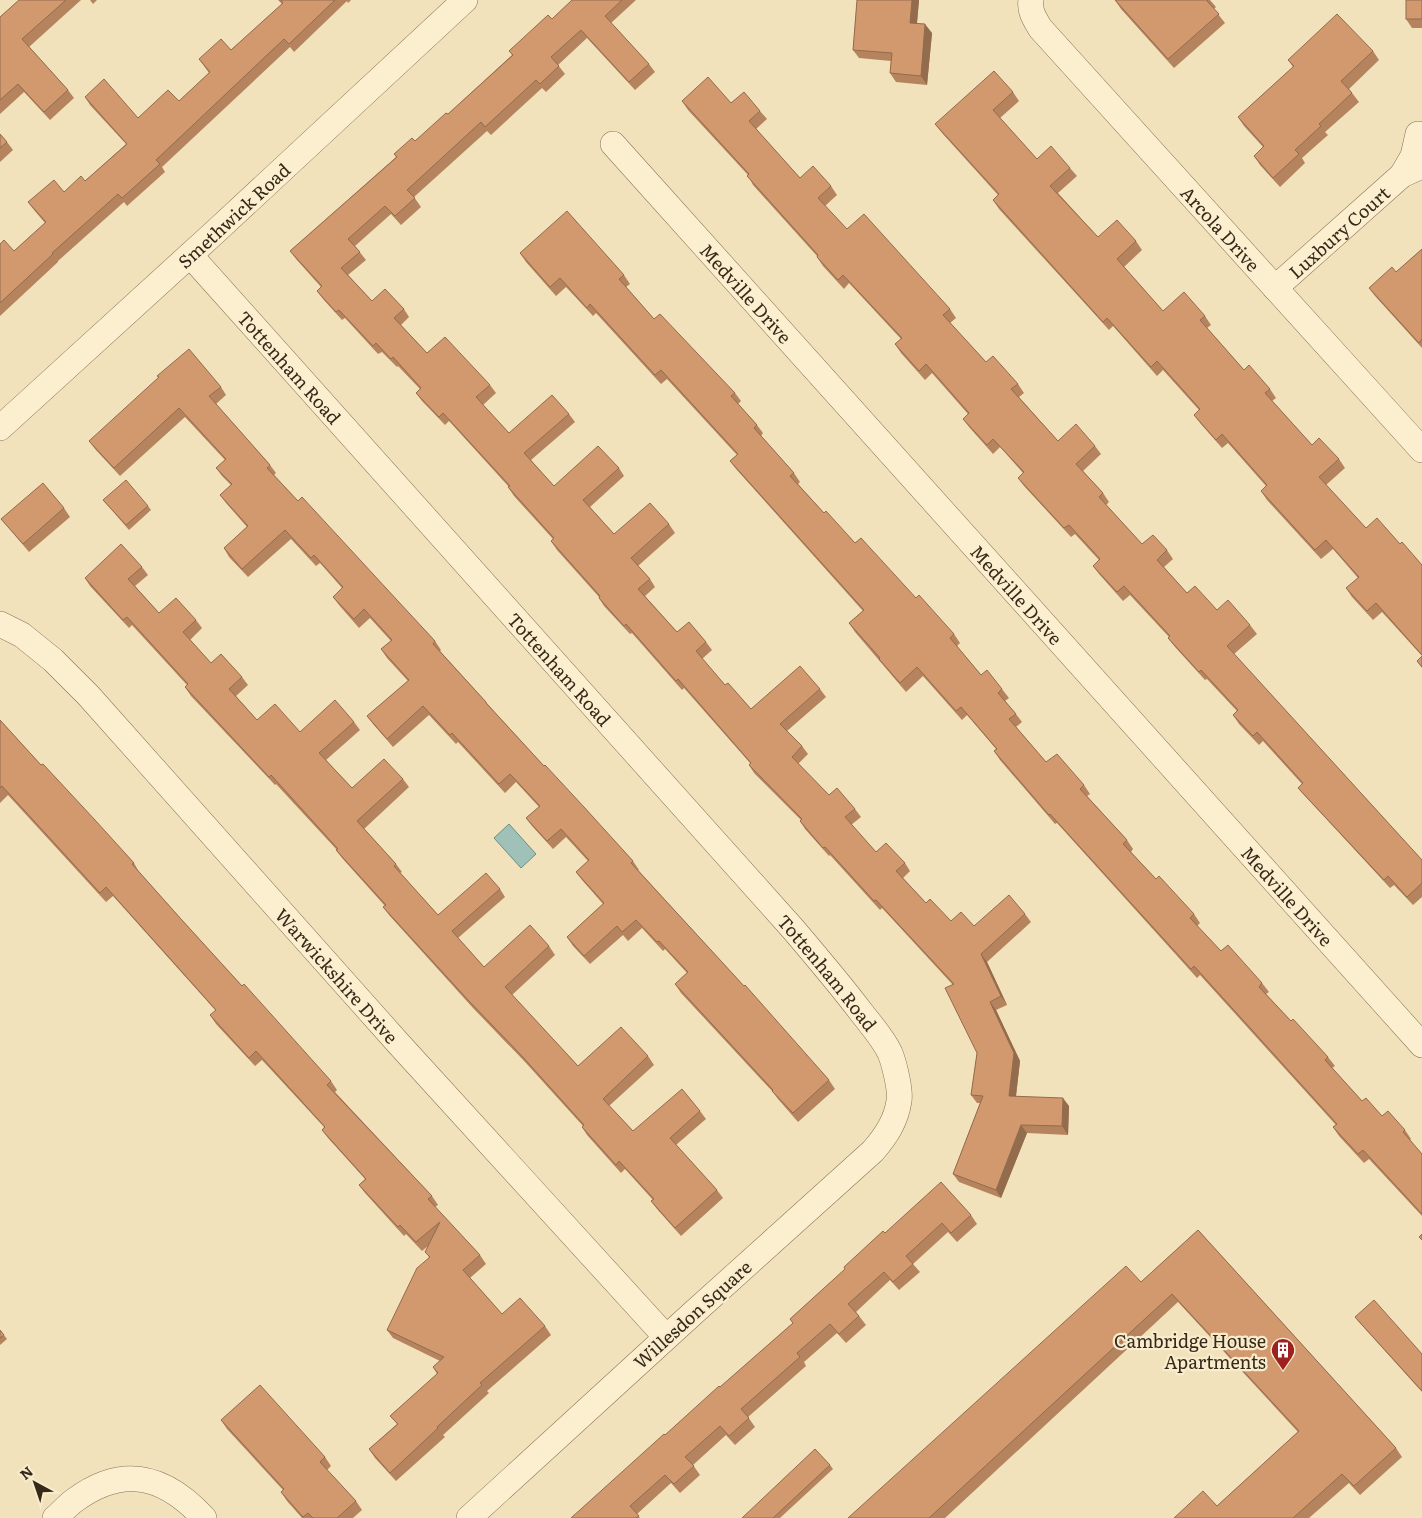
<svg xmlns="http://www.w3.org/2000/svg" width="1422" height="1518" viewBox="0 0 1422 1518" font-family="Literata,serif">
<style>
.water{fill:#a0c1b8;stroke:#678f86}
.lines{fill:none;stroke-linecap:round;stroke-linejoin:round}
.street-casing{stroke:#897154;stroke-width:26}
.street{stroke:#fbefcf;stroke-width:25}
.wall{fill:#b5845f}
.shaded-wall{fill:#936b4d}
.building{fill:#d2996e;stroke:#936b4d}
.labels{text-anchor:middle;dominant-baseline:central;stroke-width:4.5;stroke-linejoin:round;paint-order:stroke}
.street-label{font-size:18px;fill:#37291a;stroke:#f8eccc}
.poi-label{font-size:18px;fill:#37291a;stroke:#f8eccc;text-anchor:end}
</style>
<rect width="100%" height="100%" fill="#f1e2bc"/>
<polygon class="water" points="509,824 536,854 521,868 494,838"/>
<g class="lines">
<g class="street-casing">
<g id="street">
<path id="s1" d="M1031,0C1029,11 1035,19 1040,28L1422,450"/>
<path id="s2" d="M613,144L1422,1045"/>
<polyline points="1402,175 1413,156 1418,134"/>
<path id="s3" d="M190,255L793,929C816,956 839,983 861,1012C871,1025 883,1038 890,1053C894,1063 901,1090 899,1101C896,1121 886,1136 873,1151L691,1315L469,1518"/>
<path id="s4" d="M1275,288L1402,175L1422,166"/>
<path id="s5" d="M0,428L214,233L465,0"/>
<path id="s6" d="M0,624L22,635L53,660L88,695L398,1043L666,1337"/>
<path d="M55,1518C62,1512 68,1505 75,1500C124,1464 165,1476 204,1518"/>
</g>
</g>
<use href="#street" class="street"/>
</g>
<g class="wall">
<polygon points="19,0 81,0 29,47 68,90 74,98 50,120 24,92 0,114 0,17"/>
<polygon points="90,0 97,0 93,4"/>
<polygon points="278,0 351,0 348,3 347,1 294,52 290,47 162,167 165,172 127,206 124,202 58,261 58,262 0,316 0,244 14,251 45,223 34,210 28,202 64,192 85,181 126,144 90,105 85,97 138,118 179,101 209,73 199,59 231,50 282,4"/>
<polygon points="572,0 636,0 611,23 649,64 655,72 635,90 587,38 558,65 565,74 546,92 542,88 491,135 487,131 414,197 421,207 401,225 391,214 355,246 366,260 348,275 372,301 404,309 409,317 401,325 427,353 490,385 496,393 483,405 509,433 569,414 575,422 531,460 554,486 619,468 624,476 590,507 614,534 669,524 675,533 638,566 650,579 655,587 645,596 677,632 706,642 712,650 702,659 725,685 751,709 820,689 826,697 787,731 802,746 808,754 798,764 829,795 855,809 861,817 851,825 876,852 905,863 910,871 903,878 926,903 951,921 974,926 1025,914 1031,922 987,962 1007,1005 996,1010 1020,1061 1016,1096 1069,1106 1068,1135 1027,1133 1001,1198 959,1182 953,1174 980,1103 977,1103 971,1095 977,1053 953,985 882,908 880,910 830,855 829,856 805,829 800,821 801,820 754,773 749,765 750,763 684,688 682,690 632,633 630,634 604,606 599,598 599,597 557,550 551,541 553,539 514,496 508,487 509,487 449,421 445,425 422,401 416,393 420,389 398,366 397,367 382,352 378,354 345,318 342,320 323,299 317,291 321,287 296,259 290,251 396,157 394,154 415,141 448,114 512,55 509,51 552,19"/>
<polygon points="857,0 919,0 917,24 932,33 927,85 896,82 890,73 891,61 859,58 853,50"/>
<polygon points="1115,0 1210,0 1216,7 1214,9 1225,23 1174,68 1121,9"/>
<polygon points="1422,0 1422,28 1412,28 1406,19"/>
<polygon points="1373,51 1379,60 1349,89 1359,102 1325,132 1328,135 1302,158 1305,163 1280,187 1260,165 1254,156 1263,147 1244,126 1238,117 1293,67 1288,60"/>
<polygon points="1013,92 1019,101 1000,118 1037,159 1070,168 1077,176 1058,193 1098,237 1136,241 1142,250 1124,267 1163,311 1205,316 1211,325 1207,328 1244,370 1270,389 1276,398 1272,401 1312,445 1339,459 1345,468 1326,485 1366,528 1400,544 1422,565 1422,668 1417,661 1422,656 1382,612 1373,620 1352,597 1346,588 1358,578 1333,549 1321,559 1267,500 1261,491 1266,486 1228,443 1222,448 1200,423 1194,415 1199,410 1163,370 1157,376 1113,326 1109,330 999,209 993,200 998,195 942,133 935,124"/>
<polygon points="682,101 731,103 760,111 767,119 756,129 800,178 831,186 837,195 825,206 847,229 950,309 956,318 950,323 986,362 1018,384 1024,393 1019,397 1058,441 1095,446 1101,454 1083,471 1103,493 1109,502 1106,505 1142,544 1167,550 1173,559 1164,567 1187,593 1217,610 1250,625 1257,634 1234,654 1422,860 1422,897 1413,905 1394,885 1390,888 1305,796 1298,788 1302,784 1263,741 1259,745 1239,724 1233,715 1237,711 1207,679 1205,680 1175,647 1168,638 1169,637 1130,595 1123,601 1099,574 1093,566 1099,560 1075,534 1071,537 1024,486 1018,478 1023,473 1000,447 993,454 969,427 963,419 968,414 932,373 925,380 901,353 895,344 901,339 849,283 844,289 823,266 817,257 817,256 753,185 748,175 688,110"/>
<polygon points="0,134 7,142 13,150 0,162"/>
<polygon points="1422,249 1422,348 1375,296 1369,288 1396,272"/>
<polygon points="520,253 624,275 630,284 626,287 654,319 735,393 741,401 738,404 757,425 763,433 761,436 794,473 800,482 798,484 824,513 855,543 916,598 954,634 960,643 957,646 981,675 1002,689 1009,698 1005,701 1016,714 1022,722 1016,727 1046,762 1084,785 1090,794 1087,796 1127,840 1133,849 1131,852 1156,879 1194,914 1200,923 1197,926 1221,951 1262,983 1269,992 1266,994 1291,1021 1328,1057 1335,1066 1332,1068 1362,1101 1382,1116 1405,1130 1411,1139 1410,1140 1422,1154 1422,1216 1369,1159 1364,1163 1339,1136 1333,1127 1336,1125 1200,975 1197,978 1057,823 1055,824 1000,760 994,751 996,749 967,715 962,720 923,676 906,692 855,632 849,623 863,611 736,469 730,461 737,455 667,379 661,384 596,313 593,316 566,287 556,296 526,262"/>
<polygon points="221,387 226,395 216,404 270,465 276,473 274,475 298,501 435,641 441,650 440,651 486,702 492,709 544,766 633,861 639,870 638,870 829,1080 835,1089 798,1122 778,1099 772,1091 681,993 675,984 687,973 665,949 663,951 642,928 628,941 623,935 590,964 573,946 567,937 603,904 582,880 576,872 588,861 566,837 553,849 532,826 526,818 539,807 516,782 505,793 458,742 456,744 429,715 393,747 373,724 367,716 408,681 387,658 381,649 391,641 370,618 359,628 339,605 333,597 342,588 320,563 316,566 291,539 248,577 229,557 224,548 247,527 226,503 220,495 231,485 222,476 216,468 225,460 185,417 120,476 95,449 89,441"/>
<polygon points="103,500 148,506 151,510 129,530"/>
<polygon points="64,508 70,517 29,552 8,527 1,519"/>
<polygon points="142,567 148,575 135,586 159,613 196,620 202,628 190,640 211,663 242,677 248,685 236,696 257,720 300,732 354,722 360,730 326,760 352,788 403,779 409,787 364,829 396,864 402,872 400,873 438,915 500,889 505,897 458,938 484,967 549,946 555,955 512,995 578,1066 648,1056 654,1065 609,1106 633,1131 700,1111 706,1119 676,1145 717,1190 723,1198 681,1236 657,1209 651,1201 653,1200 625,1169 621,1173 587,1135 582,1127 583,1126 526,1063 473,1008 389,915 383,907 385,906 342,858 336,850 337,850 276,784 275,785 191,696 185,687 187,685 132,625 129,628 90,586 85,578"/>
<polygon points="0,720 41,765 134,863 139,872 181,919 242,986 331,1081 337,1090 335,1092 432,1196 438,1205 435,1207 480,1255 486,1264 470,1278 502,1314 545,1326 551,1335 487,1391 489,1393 443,1435 445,1437 396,1481 375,1458 369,1449 397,1424 390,1416 437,1374 433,1367 440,1361 393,1338 387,1330 429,1257 425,1252 428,1246 422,1251 406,1234 404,1236 365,1193 359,1185 365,1179 328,1138 322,1130 324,1127 262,1060 255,1066 216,1024 210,1015 216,1011 113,896 106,902 8,795 0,803"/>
<polygon points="971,1215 977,1224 957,1242 948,1232 913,1264 920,1272 899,1290 890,1280 856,1312 866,1325 846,1343 837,1333 804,1362 806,1366 748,1417 755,1427 735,1445 726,1435 693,1465 700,1475 680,1493 671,1483 637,1514 640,1518 571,1518 793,1323 790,1319 885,1233"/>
<polygon points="1198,1230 1396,1448 1402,1457 1360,1495 1349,1483 1309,1518 1174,1518 1217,1506 1298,1432 1178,1302 945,1518 848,1518 1141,1282"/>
<polygon points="1355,1317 1422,1354 1422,1392 1358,1321"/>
<polygon points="0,1330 7,1339 0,1345"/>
<polygon points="221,1420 325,1457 331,1466 327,1470 356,1501 362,1510 353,1518 302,1518 287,1501 281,1492 283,1490 227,1429"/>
<polygon points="830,1465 833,1469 780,1518 742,1518"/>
</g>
<g class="shaded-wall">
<polygon points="912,0 919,0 916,32 910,23"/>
<polygon points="925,24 932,33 927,85 921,76"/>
<polygon points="981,954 987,962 1007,1005 1001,996"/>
<polygon points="990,1002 996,1010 1020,1061 1015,1104 1009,1096"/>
<polygon points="1063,1098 1069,1106 1068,1135 1062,1126"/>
<polygon points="1021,1125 1027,1133 1001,1198 996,1190"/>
</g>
<g class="building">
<polygon points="19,0 66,0 22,39 68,90 44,112 18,84 0,100 0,17"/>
<polygon points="281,0 335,0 289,44 284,39 156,160 160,164 122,198 118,194 52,253 53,254 0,303 0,244 4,240 14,251 46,222 28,202 54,180 64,192 81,176 85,181 127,144 85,97 104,79 138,118 168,90 179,101 210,72 199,59 221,39 231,50 283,3"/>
<polygon points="572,0 622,0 605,16 649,64 629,82 581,30 551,57 559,66 540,84 536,80 485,127 481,122 407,190 415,198 395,216 385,206 348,239 360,252 341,268 372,301 385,289 404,309 394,318 427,353 445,337 490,385 476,397 509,433 552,395 569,414 524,453 554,486 598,446 619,468 583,500 614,534 650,503 669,524 631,558 650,579 638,589 677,632 689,622 706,642 696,651 725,685 728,683 751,709 800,666 820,689 780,724 802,746 792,757 829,795 837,788 855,809 845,817 876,852 886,843 905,863 896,871 926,903 930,899 951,921 961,912 974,926 1009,895 1025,914 981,954 1001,996 990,1002 1014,1053 1009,1096 1063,1098 1062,1126 1021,1125 996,1190 953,1174 983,1096 971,1095 977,1053 945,988 954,984 876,900 874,901 825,847 823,848 800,821 802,819 749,765 751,763 678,679 676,681 626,624 624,626 599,598 600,596 551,541 554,538 508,487 510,486 443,413 439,417 416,393 421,388 393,357 391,359 376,343 373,346 339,310 336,312 317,291 322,286 290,251 397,157 394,154 412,138 415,141 446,113 448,114 513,55 509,51 548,15 552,19"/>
<polygon points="857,0 912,0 910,23 925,24 921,76 890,73 892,53 853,50"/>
<polygon points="1115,0 1208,0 1207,1 1219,14 1168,59"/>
<rect x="1406" y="0" width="16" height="19"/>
<polygon points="1337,14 1373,51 1341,81 1352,93 1319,124 1321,126 1295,150 1299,154 1273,178 1254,156 1264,146 1238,117 1294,66 1288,60"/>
<polygon points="994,71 1013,92 993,110 1037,159 1051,146 1070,168 1050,186 1098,237 1117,220 1136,241 1117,259 1163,311 1184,292 1205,316 1200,320 1244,370 1249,365 1270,389 1265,393 1312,445 1319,438 1339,459 1319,477 1366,528 1377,518 1400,544 1402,542 1422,565 1422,655 1376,603 1367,611 1346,588 1359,577 1326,540 1315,550 1261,491 1267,485 1222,434 1216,440 1194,415 1200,409 1157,361 1151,367 1107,318 1103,322 993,200 999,194 935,124"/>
<polygon points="708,77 731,103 744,92 760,111 749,121 800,178 813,166 831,186 818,198 847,229 864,214 950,309 943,315 986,362 993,356 1018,384 1011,389 1058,441 1076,424 1095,446 1076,464 1103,493 1099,497 1142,544 1153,535 1167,550 1157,560 1187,593 1195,586 1217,610 1228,600 1250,625 1227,646 1422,860 1422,883 1407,897 1388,876 1384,880 1298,788 1303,783 1257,732 1253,736 1233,715 1238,710 1201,670 1199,672 1168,638 1170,636 1124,586 1117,592 1093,566 1100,559 1069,525 1064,528 1018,478 1024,472 993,439 987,445 963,419 969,413 926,364 919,371 895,344 902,338 843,275 838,280 817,257 818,255 747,176 749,174 682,101"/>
<polygon points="0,134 7,142 0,148"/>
<polygon points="567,211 624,275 619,279 654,319 660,314 735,393 731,396 757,425 754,428 794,473 790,476 824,513 826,511 855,543 861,538 916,598 919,595 954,634 950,638 981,675 987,670 1002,689 998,693 1016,714 1009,719 1046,762 1057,754 1084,785 1080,789 1127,840 1123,844 1156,879 1159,876 1194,914 1190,918 1221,951 1228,945 1262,983 1259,987 1291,1021 1293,1019 1328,1057 1325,1060 1362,1101 1366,1098 1382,1116 1388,1111 1405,1130 1403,1132 1422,1154 1422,1214 1363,1150 1358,1154 1333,1127 1337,1124 1194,966 1191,969 1050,814 1049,815 994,751 997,749 961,707 956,711 917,667 900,683 879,659 880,658 849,623 864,610 730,461 738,454 661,370 655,375 590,304 587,308 560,278 550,287 520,253"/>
<polygon points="1422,249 1422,339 1419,343 1369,288 1392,267 1396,272"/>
<polygon points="189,349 221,387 209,396 270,465 267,468 298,501 302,497 397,600 435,641 433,644 486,702 486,703 544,766 545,765 584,807 633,861 631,863 744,986 745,985 829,1080 793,1113 772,1091 773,1090 675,984 688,972 659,941 657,942 636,920 622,932 617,926 584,956 567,937 604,903 576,872 589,860 561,829 547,841 526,818 540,806 510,774 499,784 452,733 450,735 423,706 387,739 367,716 409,680 381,649 392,640 364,609 354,619 333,597 343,587 314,555 311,558 285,530 242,569 224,548 248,526 220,495 232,484 216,468 226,459 179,408 114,468 89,441 159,377 157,376"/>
<polygon points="126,480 148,506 126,525 103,500"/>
<polygon points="43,483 64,508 23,544 1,519"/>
<polygon points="121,544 142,567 128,579 159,613 176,598 196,620 183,632 211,663 221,654 242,677 229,689 257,720 275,704 300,732 335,700 354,722 319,753 352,788 384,759 403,779 357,821 396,864 394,866 438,915 486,873 500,889 452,931 484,967 530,925 549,946 505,987 578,1066 621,1027 648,1056 603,1099 633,1131 682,1089 700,1111 670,1138 717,1190 675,1228 651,1201 654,1199 619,1161 616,1165 582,1127 584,1125 521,1055 468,1000 383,907 386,905 336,850 338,849 271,775 269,777 185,687 188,684 127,617 123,620 85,578"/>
<polygon points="1422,656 1422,667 1417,661"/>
<polygon points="0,720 41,765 43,764 95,820 134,863 132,864 181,919 242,986 244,984 331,1081 327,1085 432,1196 428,1199 480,1255 463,1270 502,1314 520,1298 545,1326 480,1383 482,1385 437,1427 438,1428 390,1473 369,1449 398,1424 390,1416 438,1373 433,1367 444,1357 387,1330 417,1268 430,1257 425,1252 440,1222 416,1242 400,1225 398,1227 359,1185 366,1179 322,1130 325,1127 256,1051 249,1058 210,1015 216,1010 106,887 100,893 2,786 0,788"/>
<polygon points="941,1182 971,1215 951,1233 942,1223 906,1256 913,1264 893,1282 884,1272 848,1304 859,1316 839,1334 830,1324 797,1353 800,1357 741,1409 749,1418 729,1436 720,1426 685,1457 694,1466 674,1484 665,1475 630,1506 639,1516 636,1518 571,1518 664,1434 665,1435 719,1386 720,1387 793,1323 790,1319 845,1269 844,1267 883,1231 885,1233"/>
<polygon points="1198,1230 1396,1448 1354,1486 1342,1474 1293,1518 1174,1518 1203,1491 1217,1506 1299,1431 1172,1294 929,1518 848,1518 1126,1266 1141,1282"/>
<polygon points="1422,1234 1422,1240 1419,1237"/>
<polygon points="1374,1300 1422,1354 1422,1391 1355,1317"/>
<polygon points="0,1330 4,1335 0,1338"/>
<polygon points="260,1385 325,1457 320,1462 356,1501 337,1518 313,1518 308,1513 303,1517 281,1492 284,1489 221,1420"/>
<polygon points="815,1449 830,1465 773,1518 742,1518"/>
</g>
<defs>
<g id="building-pin" transform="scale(1.25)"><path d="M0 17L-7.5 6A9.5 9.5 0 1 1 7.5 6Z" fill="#9d2120" stroke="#f8eccc"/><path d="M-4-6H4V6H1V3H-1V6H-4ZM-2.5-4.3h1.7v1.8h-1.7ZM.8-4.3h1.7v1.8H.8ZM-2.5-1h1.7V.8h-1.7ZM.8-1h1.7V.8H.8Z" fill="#fff"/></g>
</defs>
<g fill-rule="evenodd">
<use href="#building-pin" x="1283" y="1350"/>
</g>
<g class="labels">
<g class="street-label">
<text stroke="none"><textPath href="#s5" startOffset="316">Smethwick Road</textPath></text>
<text stroke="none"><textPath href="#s1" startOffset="300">Arcola Drive</textPath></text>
<text stroke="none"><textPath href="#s4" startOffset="85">Luxbury Court</textPath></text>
<text stroke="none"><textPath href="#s2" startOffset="200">Medville Drive</textPath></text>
<text stroke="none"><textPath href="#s3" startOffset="150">Tottenham Road</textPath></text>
<text stroke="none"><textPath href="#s2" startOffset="605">Medville Drive</textPath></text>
<text stroke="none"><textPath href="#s3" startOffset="555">Tottenham Road</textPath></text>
<text stroke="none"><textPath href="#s2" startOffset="1010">Medville Drive</textPath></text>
<text stroke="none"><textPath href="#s3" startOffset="960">Tottenham Road</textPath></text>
<text stroke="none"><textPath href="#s6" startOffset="489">Warwickshire Drive</textPath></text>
<text transform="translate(692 1314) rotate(-42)">Willesdon Square</text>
</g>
<g class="poi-label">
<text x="1266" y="1340">Cambridge House<tspan x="1266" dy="21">Apartments</tspan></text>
</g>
</g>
<g transform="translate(35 1483) rotate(320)" stroke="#f8eccc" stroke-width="4" paint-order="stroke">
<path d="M0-4L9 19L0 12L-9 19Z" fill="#37291a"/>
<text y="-8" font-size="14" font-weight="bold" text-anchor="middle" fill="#37291a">N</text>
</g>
</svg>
